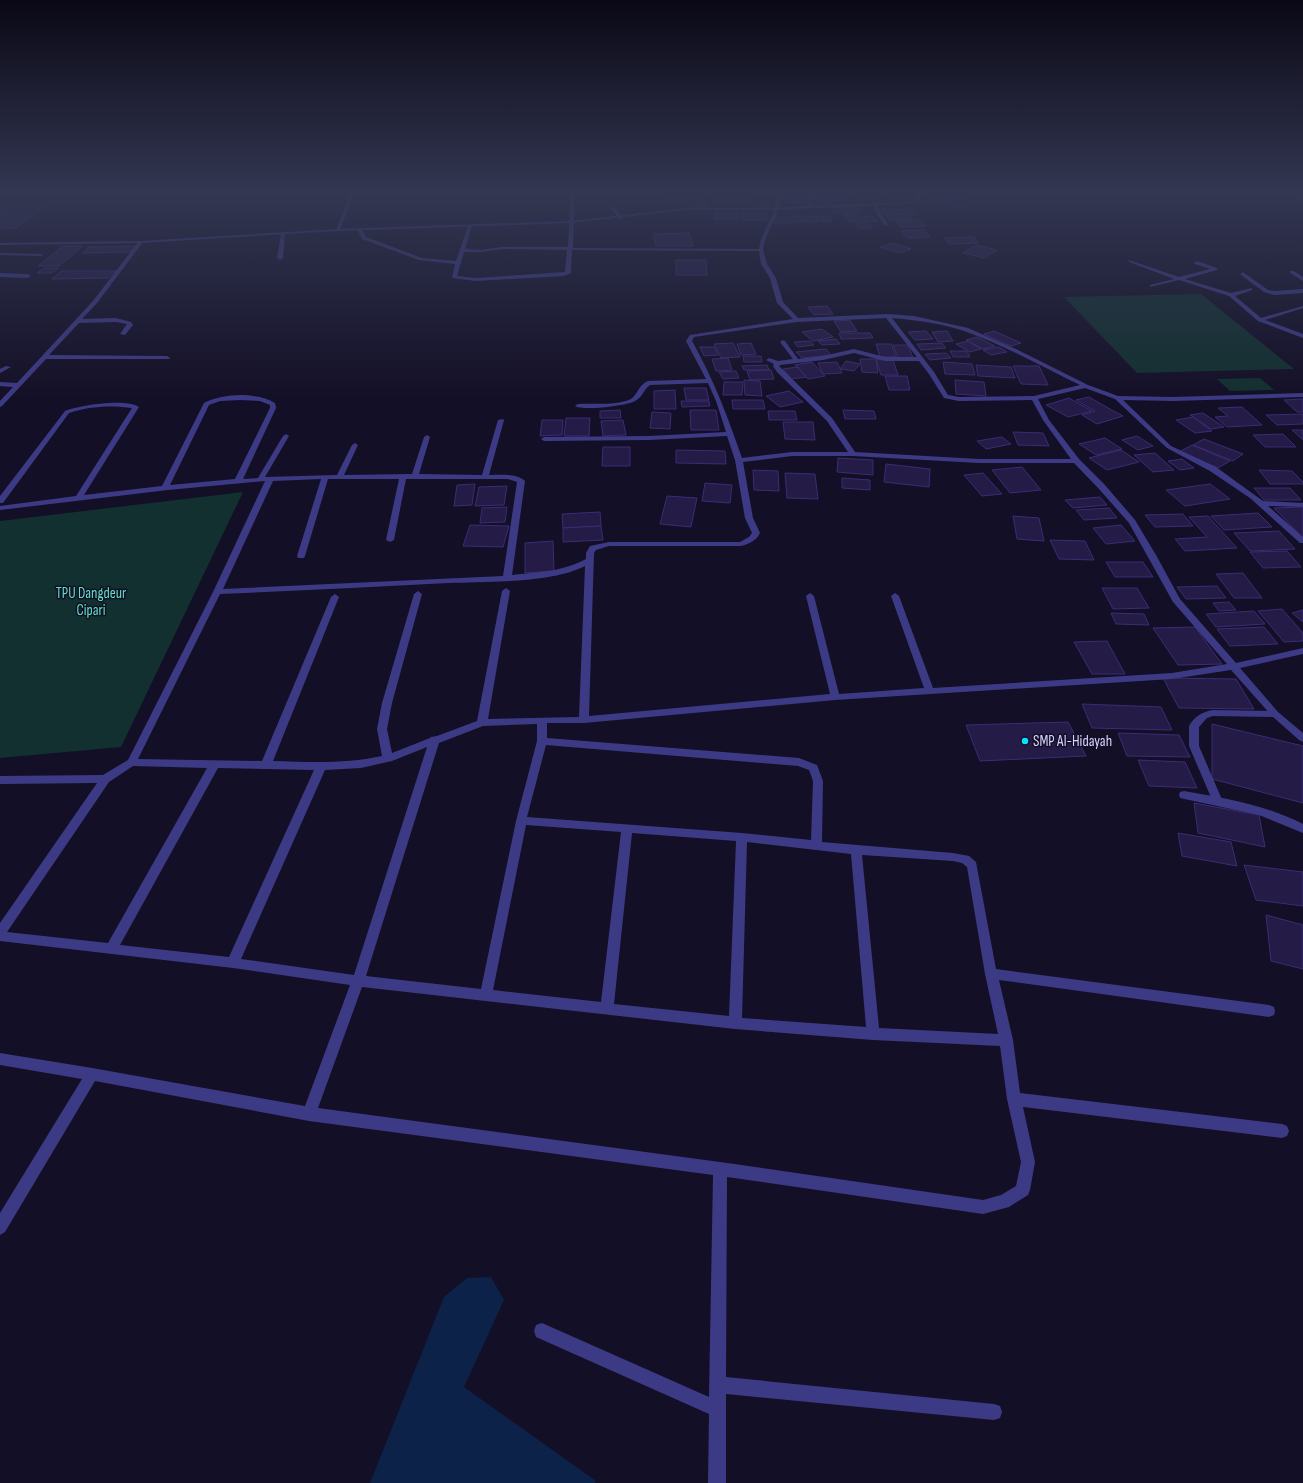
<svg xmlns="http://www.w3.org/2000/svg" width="1303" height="1483" viewBox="0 0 1303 1483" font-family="'Sofia Sans Condensed',sans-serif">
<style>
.green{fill:#12302f}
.water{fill:#0c2248}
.building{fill:#241b47;stroke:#3b2d73}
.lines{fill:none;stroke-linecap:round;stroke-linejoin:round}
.service{fill:#3d3a85;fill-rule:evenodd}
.minor{fill:#3d3a85;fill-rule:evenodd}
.tertiary{fill:#3d3a85;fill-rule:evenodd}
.poi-dot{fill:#00e5ff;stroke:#130f26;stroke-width:1.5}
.labels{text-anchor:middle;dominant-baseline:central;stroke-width:3;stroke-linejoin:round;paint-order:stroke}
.park-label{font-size:15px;fill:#5fe0c0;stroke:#130f26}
.poi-label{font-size:15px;fill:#d9d4ff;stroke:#130f26;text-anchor:start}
</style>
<rect width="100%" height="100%" fill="#130f26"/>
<g class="green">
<polygon points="1201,294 1294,369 1137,373 1064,297"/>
<polygon points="1260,378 1274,390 1230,391 1217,379"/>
<polygon points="243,492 121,747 0,758 0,521"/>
</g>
<polygon class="water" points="491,1277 504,1300 464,1387 596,1481 595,1483 370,1483 444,1297 467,1278"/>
<g class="building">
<polygon points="733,191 751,191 748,197 730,196"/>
<polygon points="754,191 777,191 775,197 753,195"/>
<polygon points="783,191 800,191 802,196 785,196"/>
<polygon points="888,191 901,191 903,195 890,195"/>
<polygon points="645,193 653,193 652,198 645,198"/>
<polygon points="665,193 677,193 677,200 665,199"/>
<polygon points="682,193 704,194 704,199 682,198"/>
<polygon points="809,194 827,194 830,200 812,200"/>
<polygon points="940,194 960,194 964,198 930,198 928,196 941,196"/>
<polygon points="829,195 844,195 847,201 831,201"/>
<polygon points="858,195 874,195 876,198 861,199"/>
<polygon points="889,196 907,196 909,199 891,199"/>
<polygon points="719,198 737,199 735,204 717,203"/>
<polygon points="784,198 801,198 805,205 788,205"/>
<polygon points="742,199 753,199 750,206 739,205"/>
<polygon points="933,199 960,199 965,206 937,205"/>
<polygon points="699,200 709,201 708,205 698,205"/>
<polygon points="756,201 770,201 768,207 753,206"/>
<polygon points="696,205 710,205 710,209 695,208"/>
<polygon points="4,206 47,206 16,228 0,228 0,209"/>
<polygon points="831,207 858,207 861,212 834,213"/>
<polygon points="882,209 902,209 905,214 884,214"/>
<polygon points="904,209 913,209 916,214 907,214"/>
<polygon points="714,212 738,212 739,219 715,219"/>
<polygon points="742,213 767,213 768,220 743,220"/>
<polygon points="856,214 863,221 849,222 843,215"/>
<polygon points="910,214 913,219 889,220 886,215"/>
<polygon points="792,216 803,216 805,222 794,222"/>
<polygon points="805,216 816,216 818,222 807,222"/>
<polygon points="818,216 829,216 832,221 821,221"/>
<polygon points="872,216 877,221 866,222 862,217"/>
<polygon points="773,217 790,217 792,223 774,223"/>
<polygon points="920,220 926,226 900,227 895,221"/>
<polygon points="867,222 872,228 859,228 855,223"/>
<polygon points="924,230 930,237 907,238 901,231"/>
<polygon points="689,233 693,246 656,246 653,234"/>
<polygon points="974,237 978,243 949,244 944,238"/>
<polygon points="893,243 911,249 900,253 880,247"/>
<polygon points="976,245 997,250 984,258 963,253"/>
<polygon points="63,246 83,246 59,266 38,266"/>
<polygon points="136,246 130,252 82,253 89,247"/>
<polygon points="676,260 706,260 707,275 676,275"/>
<polygon points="44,268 59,268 52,273 37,273"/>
<polygon points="61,271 116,271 108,278 52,279"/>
<polygon points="827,306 833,314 814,315 808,307"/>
<polygon points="850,320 857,331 841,332 834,321"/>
<polygon points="822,329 833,337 813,341 802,332"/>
<polygon points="926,331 933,339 915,340 908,332"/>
<polygon points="947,331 953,341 938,342 932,332"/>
<polygon points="994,331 1021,343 1011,346 984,334"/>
<polygon points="839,333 870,333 873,338 841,339"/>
<polygon points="977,337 995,346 983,349 966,340"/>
<polygon points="836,339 840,344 822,345 818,341"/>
<polygon points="810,341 814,345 798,347 794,342"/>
<polygon points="968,341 981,349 970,352 956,344"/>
<polygon points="733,343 740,357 721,358 714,344"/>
<polygon points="751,343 756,354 741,355 737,344"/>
<polygon points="942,343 946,348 921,350 917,344"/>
<polygon points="876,344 891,344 896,357 880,357"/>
<polygon points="893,345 908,345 913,358 898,358"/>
<polygon points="700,347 714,347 718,355 704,356"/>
<polygon points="999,347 1007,352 991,355 983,350"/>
<polygon points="826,349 831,355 802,358 796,352"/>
<polygon points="950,351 967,351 970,357 953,357"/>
<polygon points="946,353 951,358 930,360 925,354"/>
<polygon points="743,356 761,356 762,362 744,362"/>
<polygon points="728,358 732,370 716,371 712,359"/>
<polygon points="860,359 876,359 878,373 862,372"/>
<polygon points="876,359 893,360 898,375 881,375"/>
<polygon points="846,361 860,364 854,371 840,369"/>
<polygon points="812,362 825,376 808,379 795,365"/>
<polygon points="837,362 842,373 823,374 818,363"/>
<polygon points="943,362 972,364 975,375 945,374"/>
<polygon points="767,365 769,370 744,370 742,366"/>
<polygon points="976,365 1011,367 1015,378 978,376"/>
<polygon points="1013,366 1039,366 1048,385 1021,384"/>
<polygon points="798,367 806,377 791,379 783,369"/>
<polygon points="771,370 774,379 750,380 747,371"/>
<polygon points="736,371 739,378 723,379 719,372"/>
<polygon points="885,376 907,376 910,390 889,390"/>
<polygon points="744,380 760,381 762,396 745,395"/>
<polygon points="955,380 984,382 986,396 956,394"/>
<polygon points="724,382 743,382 742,395 723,395"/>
<polygon points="684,388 706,388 709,400 686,400"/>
<polygon points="675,390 676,409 654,409 654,391"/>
<polygon points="789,391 803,402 780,407 766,396"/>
<polygon points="1089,397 1108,408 1123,416 1097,424 1082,415 1095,411 1076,400"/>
<polygon points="1069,398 1092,411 1068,417 1046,405"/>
<polygon points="1303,399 1303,412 1297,412 1284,400"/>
<polygon points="732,400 763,400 765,409 733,409"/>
<polygon points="681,401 709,401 710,406 682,407"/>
<polygon points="1242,407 1262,425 1227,427 1215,417 1228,416 1218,408"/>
<polygon points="620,410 621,418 600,418 600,411"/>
<polygon points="690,410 716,410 719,430 691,430"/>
<polygon points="843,410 874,411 876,419 845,419"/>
<polygon points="768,411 795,411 797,420 769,420"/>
<polygon points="652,412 671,413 670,429 650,428"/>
<polygon points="1203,413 1224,427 1211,429 1190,415"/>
<polygon points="1303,414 1303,424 1277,425 1266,415"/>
<polygon points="1193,417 1212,431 1195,433 1176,420"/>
<polygon points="566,418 590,418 589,436 564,436"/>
<polygon points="542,420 563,420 562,435 540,436"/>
<polygon points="623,420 626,435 603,436 601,421"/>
<polygon points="783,422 813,422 815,440 785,439"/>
<polygon points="1292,430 1303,430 1303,440"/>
<polygon points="1013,432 1043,433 1049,446 1018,445"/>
<polygon points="1283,434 1296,447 1265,447 1253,435"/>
<polygon points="1137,436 1153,446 1138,450 1122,440"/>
<polygon points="1002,437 1011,444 986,449 977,441"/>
<polygon points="1105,438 1122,449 1096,455 1079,444"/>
<polygon points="1204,439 1243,454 1233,461 1193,445"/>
<polygon points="1192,445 1230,461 1218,468 1179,452"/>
<polygon points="603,447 630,447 630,466 602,466"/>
<polygon points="676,450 725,451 726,464 676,463"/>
<polygon points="1121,450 1139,462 1107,470 1089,458"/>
<polygon points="1155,453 1174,470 1153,472 1134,455"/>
<polygon points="838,458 873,460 873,475 837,472"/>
<polygon points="1182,459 1194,468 1180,470 1168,461"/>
<polygon points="886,464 930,469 929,487 884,482"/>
<polygon points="1022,467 1041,490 1010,493 992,470"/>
<polygon points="753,470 778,471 779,491 754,490"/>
<polygon points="1259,470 1292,471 1303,482 1303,484 1270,484"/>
<polygon points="785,473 815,474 818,499 787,498"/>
<polygon points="983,473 1002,494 982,496 964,475"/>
<polygon points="842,478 870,480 870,490 842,488"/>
<polygon points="705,483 732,485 730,503 702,501"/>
<polygon points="475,484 472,505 454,506 457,485"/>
<polygon points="1210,484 1230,499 1185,506 1166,490"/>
<polygon points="507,486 504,505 475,506 479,487"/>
<polygon points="1254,488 1290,488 1301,500 1264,500"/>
<polygon points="667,496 697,498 691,527 660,524"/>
<polygon points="1100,497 1107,505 1073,508 1065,500"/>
<polygon points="507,507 505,522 480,523 482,508"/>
<polygon points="1303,507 1303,537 1302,537 1274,508"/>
<polygon points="1109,508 1117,518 1084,520 1076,510"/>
<polygon points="600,512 601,526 563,528 562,514"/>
<polygon points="1258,513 1272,527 1224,530 1211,516"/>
<polygon points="1183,514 1193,526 1155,527 1145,515"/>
<polygon points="1013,516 1039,518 1044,541 1017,539"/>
<polygon points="1208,516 1237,548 1185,551 1175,539 1207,537 1189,517"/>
<polygon points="470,525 509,526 503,547 463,546"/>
<polygon points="1121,525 1135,541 1106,544 1093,528"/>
<polygon points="601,526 603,540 563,542 563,528"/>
<polygon points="1279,531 1295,549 1250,551 1234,533"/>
<polygon points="1050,540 1085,541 1094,560 1059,559"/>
<polygon points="553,541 554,571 525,573 525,543"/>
<polygon points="1287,551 1301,567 1263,568 1250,552"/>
<polygon points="1106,562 1143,562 1153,577 1115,577"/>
<polygon points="1243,573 1262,598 1234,598 1216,574"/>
<polygon points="1217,586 1226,598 1186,599 1177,587"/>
<polygon points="1102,588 1137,588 1149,608 1113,609"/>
<polygon points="1229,602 1236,610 1219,611 1213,603"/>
<polygon points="1282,609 1303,633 1303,641 1284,642 1258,611"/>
<polygon points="1303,610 1303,622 1292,613"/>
<polygon points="1254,611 1265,624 1216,627 1206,614"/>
<polygon points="1111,613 1144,614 1149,625 1116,624"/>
<polygon points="1195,627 1222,664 1178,665 1153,628"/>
<polygon points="1264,627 1278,644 1230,646 1217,629"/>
<polygon points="1107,641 1125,674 1092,674 1074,642"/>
<polygon points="1163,678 1236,679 1254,709 1179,708"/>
<polygon points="1082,704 1161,707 1172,730 1092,728"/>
<polygon points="1068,722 1086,756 980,761 966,725"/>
<polygon points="1212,724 1303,746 1303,803 1212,779"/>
<polygon points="1118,733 1179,735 1190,757 1127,756"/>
<polygon points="1138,760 1185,762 1197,788 1149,786"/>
<polygon points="1194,803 1259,815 1265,847 1198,833"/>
<polygon points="1178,833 1231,842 1237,866 1182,856"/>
<polygon points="1244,865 1303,872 1303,906 1256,900"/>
<polygon points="1266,915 1303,925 1303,969 1271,961"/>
</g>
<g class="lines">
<g class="service">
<polygon points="1287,191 1293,191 1303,197 1303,200"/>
<polygon points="610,207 614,207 623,219 619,219"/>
<path d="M1213,710L1275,711L1280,714L1275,717L1213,716L1207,718L1199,727V746L1223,802L1222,805H1214L1213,802L1189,746V726C1195,716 1202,712 1213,710Z"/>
</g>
<g class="minor">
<polygon points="351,191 355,191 340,230 336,231"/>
<path d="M571,191H575L573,248L759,249L761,240L775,208L778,191H782L779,208L765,240L763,250L767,264L776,278L783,302L798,318L888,314L914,316L968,328L1016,349L1088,385L1118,396L1173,397L1303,393V397L1173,401L1123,400L1171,446L1216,467L1263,501L1303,503V507L1268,506L1303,537V543H1300L1250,498L1210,471L1167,448L1115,399L1085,388L1038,399L1049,420L1079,459L1105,485L1135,520L1156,555L1180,599L1236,663L1303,648V654L1240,668L1278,712L1303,733V742L1299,740L1272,716L1231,670L1172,679L835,700L584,723H547V738L799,758L817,765L823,781L822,842L953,853L969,856L976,862L996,969L1269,1005L1274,1007L1275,1011L1274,1015L1269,1017L999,980L1013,1040L1020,1093L1282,1124L1287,1126L1289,1131L1287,1136L1282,1138L1023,1107L1035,1162L1030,1190L1028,1195L1009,1207L983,1214L727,1177L726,1377L994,1404L1000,1406L1002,1412L1000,1418L994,1420L726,1394V1483H708L709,1414L536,1337L534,1331L536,1325L542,1323L709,1397L713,1175L309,1121L95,1081L5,1232L0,1235V1213L82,1079L0,1065V1053L92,1068L305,1106L350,985L233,968L0,941V923L97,783L0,784V776L103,775L128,760L213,592L265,481L168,490L0,510V506L76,496L132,408C113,405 88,406 69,413L3,503H0V496L65,411C80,405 126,398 139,407L84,495L162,486L204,403C224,393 256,392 275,403L276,408L243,479L258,478L283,436L286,434L289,436L265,477L337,475L352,445L355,443L358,445L344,475L412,474L424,437L427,435L430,437L419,474L482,475L498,420L503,419L504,420L489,475C500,475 516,473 525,481L512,575C538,572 562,572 586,559V553L590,546L609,542H740L749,537L752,533L745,518L735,460L727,436L649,440L544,441L541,439L544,437L649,436L726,432L716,401L708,383L650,385C644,389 642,398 635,401C627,406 582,411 575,406L578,404C594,403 616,406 631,399C638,394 639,384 648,381L706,379L686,341L690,335L793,319L777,303L770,278L761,264L759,251L572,250L571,273L564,276L476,281L452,278L455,264L419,260L362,239L357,229L361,228L366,237L422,258L456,261L468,226L470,225L472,226L465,249L481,250L502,247H568ZM502,249L567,250L565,272L476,278L457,276L464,252H481ZM886,318L917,357H885L854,349L823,356L798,359L785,341L783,340L780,342L793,359L778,361L769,358L766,360L774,364L773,366L777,372L827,421L848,452H792L742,458C727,415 714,380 692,341L694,337L797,322ZM892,318C916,320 945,324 967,332C1006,346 1043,367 1080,385L1034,396L959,397L948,395L934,372ZM854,353L885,361H919L929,374L944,398L959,401L1032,400L1043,420L1071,459H979L855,452L832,418L779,366L780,365L823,360ZM240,400L260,401L270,405V408L235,479L170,485L209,405L220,401ZM792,456H853L979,463H1074L1099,489L1129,523L1173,602L1227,664L1172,673L933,688L899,596L895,593L891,596L924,688L839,694L814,596L810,593L806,596L830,694L589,716L594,553L596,550L609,546H741C749,544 756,541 760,533L753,518L743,462ZM321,479L297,556L298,558H304L305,556L328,479H399L386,540L390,542L394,540L406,479H508L517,482L503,576L223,589L273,481ZM585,566L579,717L488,719L510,591L506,588L502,591L477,721L437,736L431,737L430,738L392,753L387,729L392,703L422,594L418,591L414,594L382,703L377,729L382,756C346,764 310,762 273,761L339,597L335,594L331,597L262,761L138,759L220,594C296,591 372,587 448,583C485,582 553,583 585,566ZM537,724V741L516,821L481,989L366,976L439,743L483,726ZM546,745L798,766L809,770L813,781L811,840L742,833L527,817ZM427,747L354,975L241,959L325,770L361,768L392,761ZM133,766L207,768L108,943L7,932L109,782ZM218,768L314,770L229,957L120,945ZM526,825L621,832L601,1002L493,990ZM632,833L736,841L729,1016L614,1004ZM747,842L851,854L866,1027L742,1018ZM862,855L953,861L962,863L967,867L985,974L998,1034L879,1028ZM362,987L735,1029L873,1040L1000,1046L1007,1099L1021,1162L1016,1186L1001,1195L983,1200L720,1162L318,1108Z"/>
<polygon points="806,191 810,191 812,207 808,206"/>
<polygon points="874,202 878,203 879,210 888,225 884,225 875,210"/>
<polygon points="283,233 285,234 283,258 280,260 277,258 281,234"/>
<polygon points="139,241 143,242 97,303 82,319 116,318 131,322 133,325 125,335 120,334 127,324 116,322 79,323 49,355 167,356 170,358 169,359 46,359 2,406 0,407 0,401 13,387 0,386 0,382 17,383 93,301"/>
<polygon points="0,253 41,254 43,255 41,256 0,255"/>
<polygon points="1129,260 1179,277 1210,269 1195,264 1194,263 1197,261 1217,268 1217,270 1185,279 1231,293 1252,288 1252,290 1235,296 1261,318 1303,306 1303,308 1265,320 1303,334 1303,338 1258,321 1229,296 1179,280 1150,287 1150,285 1174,279 1129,262"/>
<polygon points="1290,271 1294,271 1303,277 1303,281 1290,273"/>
<polygon points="1243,272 1268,290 1274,291 1303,289 1303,293 1274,295 1264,292 1241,275 1240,274"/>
<polygon points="0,273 28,274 31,276 28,278 0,277"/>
<polygon points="6,366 11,367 0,373 0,369"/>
<path d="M1184,791C1225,798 1266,805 1303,824V833L1259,815L1180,798L1179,795L1180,792Z"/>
</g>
<polygon class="tertiary" points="916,191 920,191 921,198 919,202 908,204 763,210 685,210 571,223 338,231 141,243 0,245 0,243 141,241 338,229 571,221 685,208 763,208 908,202 915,200 917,198"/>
</g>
<linearGradient id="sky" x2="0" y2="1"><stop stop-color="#0a0815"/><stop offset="0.48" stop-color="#333752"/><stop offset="1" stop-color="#333752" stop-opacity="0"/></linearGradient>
<rect width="1303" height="399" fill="url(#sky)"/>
<circle class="poi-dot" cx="1025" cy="741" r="4"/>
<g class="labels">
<g class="park-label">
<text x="91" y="593">TPU Dangdeur<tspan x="91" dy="17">Cipari</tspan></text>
</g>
<g class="poi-label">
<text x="1033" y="741">SMP Al-Hidayah</text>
</g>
</g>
</svg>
